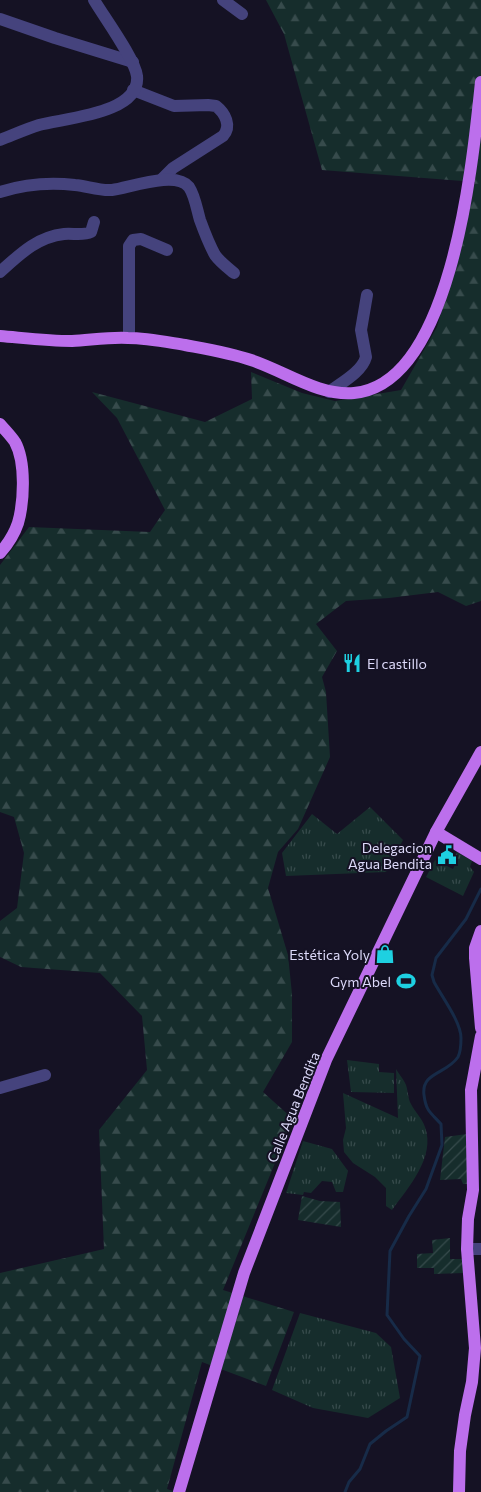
<svg xmlns="http://www.w3.org/2000/svg" width="481" height="1492" viewBox="0 0 481 1492" font-family="Commissioner,sans-serif">
<style>
.grass{fill:url(#grass-tufts)}
.forest{fill:url(#forest-firs)}
.garden{fill:url(#garden-furrows)}
.lines{fill:none;stroke-linecap:round;stroke-linejoin:round}
.stream{stroke:#172b48;stroke-width:3}
.minor{stroke:#45437d;stroke-width:12}
.major{stroke:#bc6fec;stroke-width:12}
.labels{text-anchor:middle;dominant-baseline:central;stroke-width:4;stroke-linejoin:round;paint-order:stroke}
.poi-label{font-size:14px;fill:#dddafa;stroke:#151224;text-anchor:end}
.street-label{font-size:14px;fill:#dddafa;stroke:#151224}
</style>
<defs>
<pattern id="grass-tufts" width="24" height="20" patternUnits="userSpaceOnUse" patternTransform="scale(1.25)"><rect width="24" height="20" fill="#162d2c"/><path d="M3 7l-1-3M5 7V3M7 7l1-3M15 17l-1-3M17 17v-4M19 17l1-3" fill="none" stroke="#374b4c"/></pattern>
<pattern id="forest-firs" width="22" height="20" patternUnits="userSpaceOnUse" patternTransform="scale(1.25)"><rect width="22" height="20" fill="#162d2c"/><path d="M5 1l3.5 6h-7zM16 11l3.5 6h-7z" fill="#374b4c"/></pattern>
<pattern id="garden-furrows" width="10" height="10" patternUnits="userSpaceOnUse" patternTransform="scale(1.25)"><rect width="10" height="10" fill="#162d2c"/><path d="M-1 1l2-2M0 10L10 0M9 11l2-2" fill="none" stroke="#374b4c"/></pattern>
</defs>
<rect width="100%" height="100%" fill="#151224"/>
<g class="grass">
<polygon points="370,807 403,840 386,872 286,876 282,853 312,814 337,834"/>
<polygon points="457,852 472,861 470,867 474,872 463,896 426,877 435,860 453,869 457,861 454,858"/>
<polygon points="347,1060 379,1064 379,1072 394,1073 394,1093 351,1092"/>
<path d="M396,1069C399,1074 404,1080 406,1085C408,1091 408,1099 411,1104C415,1112 422,1118 425,1127C436,1157 408,1188 392,1210L386,1206V1188L375,1177L353,1163L344,1152L343,1140L346,1128L343,1093L398,1118Z"/>
<polygon points="303,1141 332,1149 348,1171 343,1192 336,1192 332,1182 322,1181 311,1193 304,1192 303,1195 286,1193"/>
<polygon points="300,1313 376,1333 391,1347 400,1398 368,1418 313,1408 272,1390"/>
</g>
<polygon class="forest" points="266,0 481,0 481,601 466,606 438,592 389,598 346,601 316,624 337,651 322,677 326,692 330,757 298,829 278,852 268,888 288,955 292,994 292,1042 263,1092 293,1119 223,1290 294,1312 266,1386 202,1362 167,1489 176,1492 0,1492 0,1273 104,1249 99,1130 147,1070 142,1016 100,973 21,967 0,957 0,921 17,908 24,853 14,817 0,812 0,565 29,527 150,532 165,510 117,418 92,392 205,422 252,399 251,372 302,393 335,401 401,390 437,327 464,234 475,182 322,170 284,34"/>
<g class="garden">
<polygon points="467,1134 468,1184 463,1184 461,1179 440,1180 445,1137"/>
<polygon points="302,1196 320,1201 340,1202 341,1227 298,1220"/>
<polygon points="450,1238 450,1259 463,1259 464,1273 434,1274 434,1268 417,1268 417,1254 433,1253 432,1240"/>
</g>
<g class="lines">
<path class="stream" d="M345,1492L349,1482L360,1469L370,1444L386,1431L407,1417L420,1356L404,1339L387,1315L390,1251L409,1216L426,1189L442,1145L441,1124C430,1112 426,1111 424,1095C421,1072 447,1074 458,1057C460,1053 461,1043 461,1038C461,1022 442,997 434,982L432,975L436,958L466,919L481,889"/>
<g class="minor">
<polyline points="223,0 242,14"/>
<polyline points="0,19 55,38 133,62"/>
<path d="M133,90L174,106L208,105L216,106C225,113 232,126 223,136L173,168L161,180"/>
<path d="M0,140C13,135 26,129 39,125C64,118 141,114 137,76C135,59 104,17 94,0"/>
<path d="M0,192C25,184 49,182 75,185C87,186 99,191 112,190C129,188 176,170 189,187C195,196 197,210 200,220C204,231 209,244 215,255C220,262 228,268 234,273"/>
<path d="M0,272C20,254 37,237 64,234C73,233 83,236 91,232L94,222"/>
<polyline points="129,338 129,246 133,240 141,239 167,250"/>
<path d="M329,392C341,383 362,372 366,357L361,330L367,295"/>
<polyline points="0,1088 45,1075"/>
<polyline points="467,1249 481,1249"/>
</g>
<g class="major">
<path d="M0,336C24,338 48,341 72,341C91,340 109,337 128,338C147,338 166,342 185,345C206,349 230,353 251,360C285,371 318,396 354,393C453,384 473,158 481,82"/>
<path d="M0,424C5,430 11,436 15,442C26,462 24,502 18,523C14,535 8,544 0,553"/>
<polyline points="436,832 481,859"/>
<polyline points="481,931 475,948 475,958 481,1028"/>
<polyline points="179,1492 244,1273 326,1060 436,832 481,752"/>
<polyline points="459,1492 460,1451 465,1415 472,1382 475,1348 467,1249 468,1219 473,1190 471,1090 481,1036"/>
</g>
</g>
<defs>
<g id="restaurant-bare" transform="scale(1.5)"><path d="M-5-6h1v4h1v-4h1v4h1v-4h1v5L-1.5 .5V6h-2V.5L-5-1ZM5-6V6H3V1.5H1.5Q1.5-4 5-6Z" fill="#1ed0e1" stroke="#151224" stroke-width="2.5" paint-order="stroke"/></g>
<g id="civic-bare" transform="scale(1.5)"><path d="M-.6-6.5H3V-4.5H.6V-3L4-1V1h2V6H-6V1h2V-1L-.6-3ZM-1.2 2.5V6h2.4V2.5Z" fill="#1ed0e1" stroke="#151224" stroke-width="2.5" paint-order="stroke"/></g>
<g id="shop-bare" transform="scale(1.5)"><path d="M-5-2.5h2.3a2.7 3.5 0 0 1 5.4 0H5L5.5 6h-11ZM-1.5-2.5h3a1.5 2.3 0 0 0-3 0Z" fill="#1ed0e1" stroke="#151224" stroke-width="2.5" paint-order="stroke"/></g>
<g id="stadium-bare" transform="scale(1.5)"><path d="M0-5a6.5 5 0 1 0 0 10a6.5 5 0 1 0 0-10ZM-3.5-1.8h7v3.6h-7Z" fill="#1ed0e1" stroke="#151224" stroke-width="2.5" paint-order="stroke"/></g>
</defs>
<g fill-rule="evenodd">
<use href="#restaurant-bare" x="352" y="663"/>
<use href="#civic-bare" x="447" y="855"/>
<use href="#shop-bare" x="385" y="954"/>
<use href="#stadium-bare" x="406" y="981"/>
</g>
<g class="labels">
<g class="poi-label">
<text x="367" y="663" text-anchor="start">El castillo</text>
<text x="432" y="847">Delegacion<tspan x="432" dy="16">Agua Bendita</tspan></text>
<text x="370" y="954">Estética Yoly</text>
<text x="391" y="981">Gym Abel</text>
</g>
<g class="street-label">
<text transform="translate(293 1107) rotate(-68)">Calle Agua Bendita</text>
</g>
</g>
</svg>
